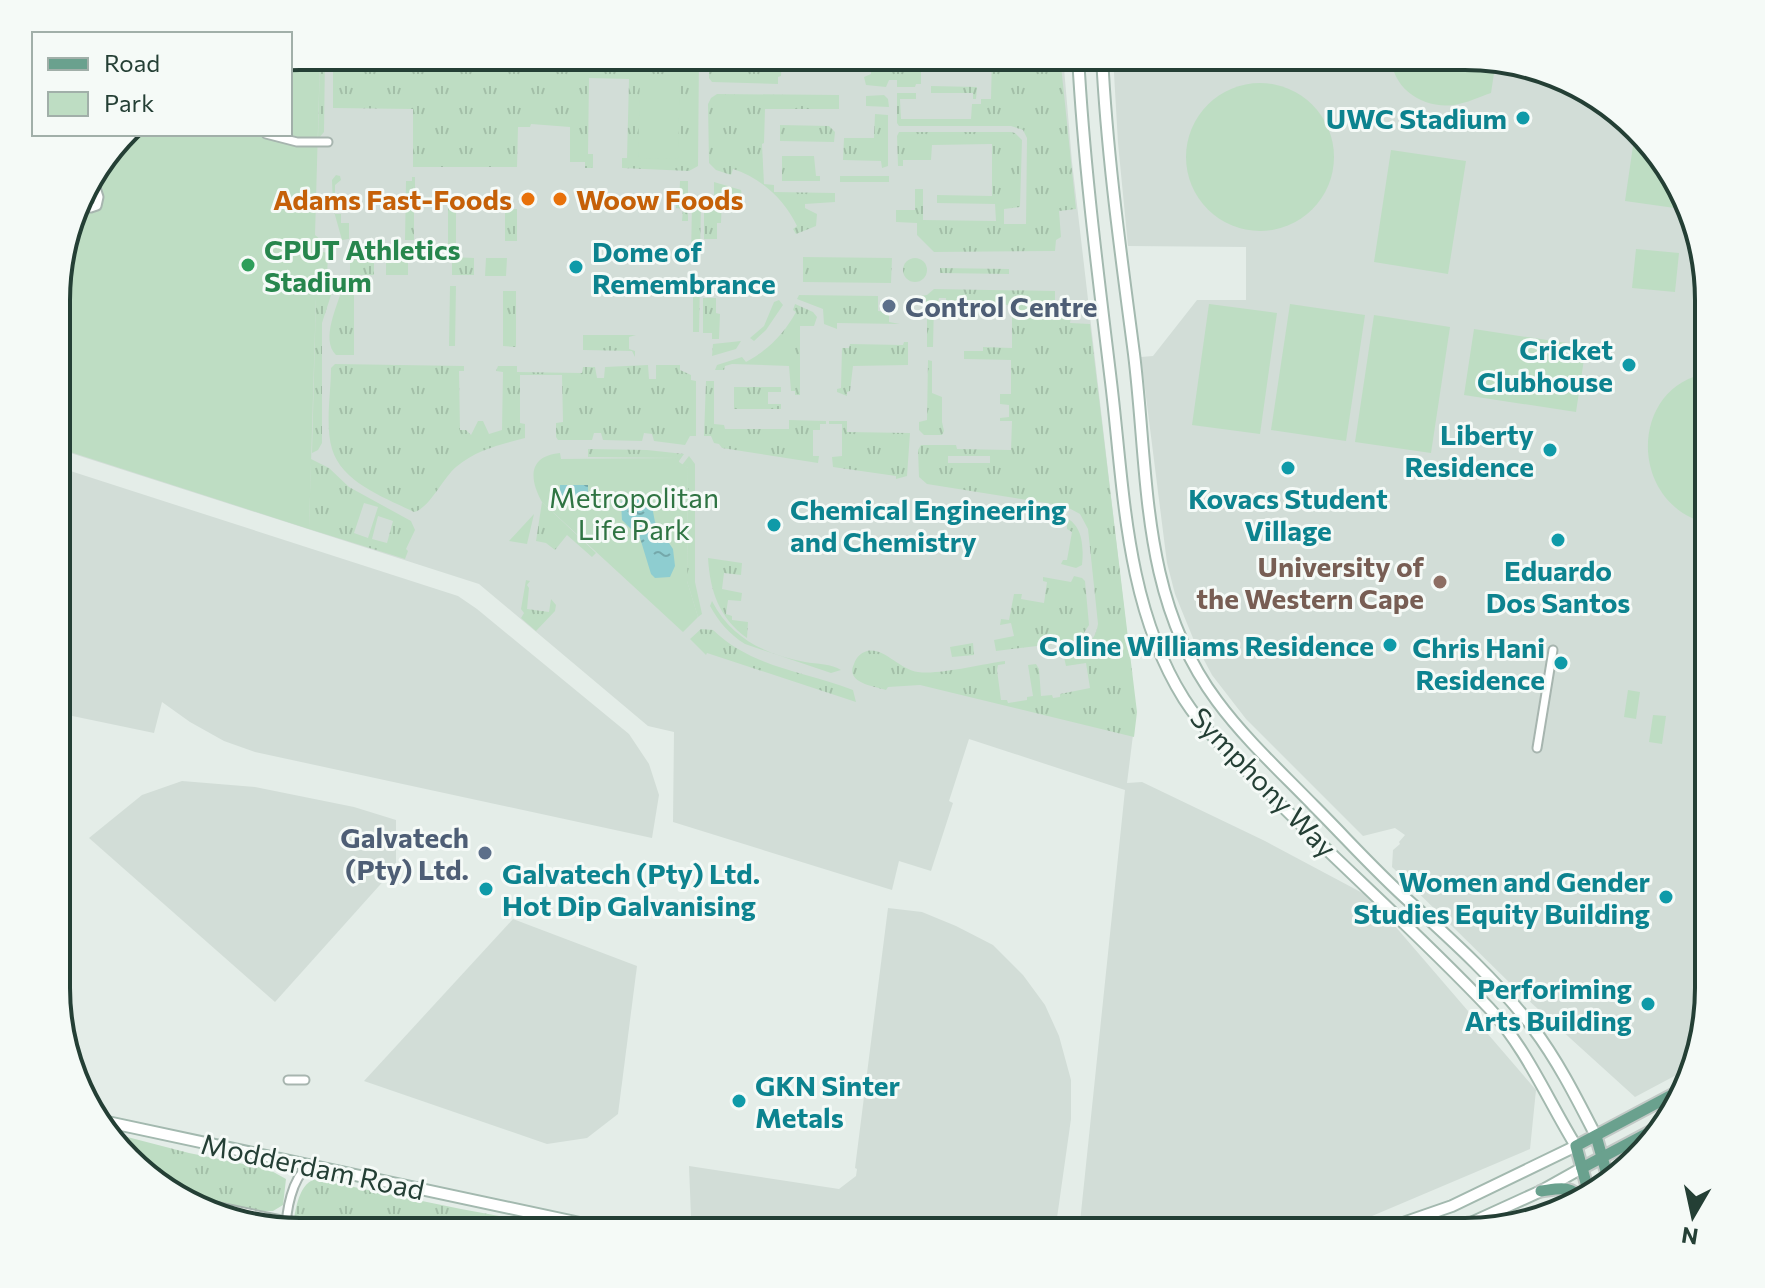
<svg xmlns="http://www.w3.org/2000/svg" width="1765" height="1288" viewBox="0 0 1765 1288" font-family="Commissioner,sans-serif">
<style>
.built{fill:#d2ddd7}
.grass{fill:url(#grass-tufts);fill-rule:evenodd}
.green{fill:#beddc3}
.water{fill:url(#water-ripples)}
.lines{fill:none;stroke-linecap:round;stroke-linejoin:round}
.street-casing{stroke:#a7b5af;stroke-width:11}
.secondary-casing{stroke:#a3b9af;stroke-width:14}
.primary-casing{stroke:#c2c9c6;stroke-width:15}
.street{stroke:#fff;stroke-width:7}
.secondary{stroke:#fff;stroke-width:10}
.primary{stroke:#6aa18e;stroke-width:11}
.culture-dot{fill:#0f9aa8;stroke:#f5faf7;stroke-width:3}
.food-dot{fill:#e8710a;stroke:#f5faf7;stroke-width:3}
.leisure-dot{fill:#2e9e5b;stroke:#f5faf7;stroke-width:3}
.service-dot{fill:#5c6f8a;stroke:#f5faf7;stroke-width:3}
.education-dot{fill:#8d6e63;stroke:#f5faf7;stroke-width:3}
.labels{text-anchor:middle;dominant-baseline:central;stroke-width:6;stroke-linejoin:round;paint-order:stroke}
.culture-label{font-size:28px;font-weight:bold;fill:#0d838f;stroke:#f5faf7;text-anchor:end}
.food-label{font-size:28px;font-weight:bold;fill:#c56008;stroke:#f5faf7;text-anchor:end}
.leisure-label{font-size:28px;font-weight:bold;fill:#27864d;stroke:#f5faf7;text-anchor:start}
.service-label{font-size:28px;font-weight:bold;fill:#4e5e75;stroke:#f5faf7;text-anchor:start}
.park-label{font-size:28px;fill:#2f7443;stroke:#f5faf7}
.education-label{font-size:28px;font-weight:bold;fill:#785e54;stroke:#f5faf7;text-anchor:end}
.street-label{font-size:28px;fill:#243f35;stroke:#f5faf7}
.rim{fill:none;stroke:#243f35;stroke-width:4}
</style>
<defs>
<pattern id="grass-tufts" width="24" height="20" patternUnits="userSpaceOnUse" patternTransform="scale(2)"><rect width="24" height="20" fill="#beddc3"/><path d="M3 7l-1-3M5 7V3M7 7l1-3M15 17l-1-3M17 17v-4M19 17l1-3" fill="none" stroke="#a3bfa8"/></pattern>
<pattern id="water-ripples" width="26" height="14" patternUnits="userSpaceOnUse" patternTransform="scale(2)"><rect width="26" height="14" fill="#8ecdd0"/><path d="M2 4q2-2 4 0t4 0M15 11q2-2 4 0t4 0" fill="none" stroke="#74a8aa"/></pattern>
</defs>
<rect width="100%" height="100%" fill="#e4ede8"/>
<g class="built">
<polygon points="300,56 1063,56 1072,162 1136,711 1127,783 1142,782 1265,841 1370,897 1536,1090 1530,1149 1372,1216 1308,1232 1079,1232 1125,790 969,739 949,801 953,803 931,871 899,861 892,890 673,822 674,732 648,726 479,584 58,449 58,267 88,178 125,134 290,134 290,58"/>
<polygon points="1113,56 1481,56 1558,74 1614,107 1684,191 1709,284 1709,1004 1697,1064 1635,1097 1517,990 1392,867 1393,850 1400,844 1399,842 1405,835 1395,828 1363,836 1246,719 1212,675 1195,643 1175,594 1167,563 1141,357 1153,356 1197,300 1246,300 1246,247 1128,246 1118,143"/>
<polygon points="58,467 458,596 477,609 629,734 649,764 659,795 652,838 255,752 224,741 190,722 162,702 154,733 58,713"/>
<polygon points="182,781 255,787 354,807 396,820 396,867 275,1002 89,838 142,795"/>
<polygon points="888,908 922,912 956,926 993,945 1023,975 1045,1005 1059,1036 1071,1080 1071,1119 1055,1232 761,1232 691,1217 689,1166 839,1189 856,1176 857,1169 855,1168"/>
<polygon points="513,919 637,966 618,1114 587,1138 547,1144 364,1081"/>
</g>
<g class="grass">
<polygon points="320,56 325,56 324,132 318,139"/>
<polygon points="339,56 347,56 347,62 451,63 452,56 699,56 698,166 689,171 622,168 622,158 627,158 629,79 589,78 588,154 593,154 593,168 585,168 585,162 570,162 570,127 531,124 530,127 518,127 517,167 413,167 413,109 333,108 333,66"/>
<polygon points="709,56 782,57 781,76 778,77 778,84 712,82 709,78"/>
<polygon points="871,56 921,59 921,84 916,84 915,87 897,87 897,80 889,80 886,87 866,85 864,77 871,74"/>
<polygon points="992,56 1060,56 1076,209 1059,211 1061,237 1056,240 1055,251 934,252 917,235 917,223 896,222 896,210 915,210 915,189 923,189 923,220 996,221 995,204 937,203 937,195 992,196 992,144 932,145 931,160 903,160 903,166 898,166 897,136 899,132 1011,132 1015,133 1022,140 1020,207 1004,209 1004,224 1026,224 1027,138 1023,130 1011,126 899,126 897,123 897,93 916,93 916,99 900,99 901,119 971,119 972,104 981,104 981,99 991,99"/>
<polygon points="931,86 977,87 976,99 973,99 973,93 931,93"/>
<path d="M717,94L839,95V109H765L764,143L762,144L764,184L774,185V192L835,193V202L805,204V208L817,214L816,226L796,234L793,229L797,226C784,199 761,178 733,169L731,175L716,170L709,163L708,104L711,98Z"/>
<polygon points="884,95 888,99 889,107 866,106 866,96"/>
<polygon points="875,114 888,115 888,166 882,168 881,161 843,160 844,138 874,138"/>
<polygon points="780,125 829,126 835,132 834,142 780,141"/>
<polygon points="782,156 814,156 816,176 820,176 820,181 782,181"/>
<polygon points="336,175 340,176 341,180 335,185 335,214 341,214 341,223 349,223 349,239 342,240 333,208 332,180"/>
<rect x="840" y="176" width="49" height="6"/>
<polygon points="412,177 415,177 415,190 418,190 417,201 414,201 414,240 405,240 406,181 412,181"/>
<polygon points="680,181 688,181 688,221 682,221 683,209 676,208 676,203 679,203"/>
<polygon points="714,182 741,190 742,196 714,195"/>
<polygon points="722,196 721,223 717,223 717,239 704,239 704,204 714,204 714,197"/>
<polygon points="692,204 701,204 700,256 691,256"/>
<rect x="448" y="208" width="8" height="37"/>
<rect x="505" y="209" width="12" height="32"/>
<rect x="350" y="256" width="24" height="19"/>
<rect x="386" y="256" width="22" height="19"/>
<polygon points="452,257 474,258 474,275 452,275"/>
<polygon points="803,257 892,258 891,283 803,282"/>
<polygon points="486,258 507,258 506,276 485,276"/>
<circle cx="915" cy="270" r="12"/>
<polygon points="940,268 1009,269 1009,274 940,273"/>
<polygon points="322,277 333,278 332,292 322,323 322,443 318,450 312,453 316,297 309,296 309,294 321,288"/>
<polygon points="690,280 700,280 699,332 693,332 693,288 690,287"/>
<path d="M343,286H354V355H336C320,339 338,305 343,286Z"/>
<polygon points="450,286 456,286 455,346 449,346"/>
<path d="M934,289L1055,291V302L1067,313V317H1071L1070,323L1090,324L1137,712L1134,737L920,685L888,687L886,690C873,686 845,683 854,664C856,658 860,653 867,651C884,647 900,670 918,672C939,675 982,664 1005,661V664L998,665L997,670L1001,700H1007L1008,703L1027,700V697L1033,696L1028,665L1036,664L1039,669L1041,696L1052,695L1053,698L1060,697V694L1090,688L1086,663L1066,666L1063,653C1082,650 1095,644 1098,624L1088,529L1080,514L1065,506L927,484L919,477L918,450L921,445H956L957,449L1011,450L1012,421H1000V418L1009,417V405L1000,404V394H1011V360L964,359V351H983V347L1012,348V317H1017V305L946,304V298H939L938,303H934L933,347H927V306L921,305L920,296L927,295ZM948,456H990V463H948Z"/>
<polygon points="503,291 516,291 516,347 503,346"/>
<polygon points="799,295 878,296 878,311 889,312 889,322 900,324 837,323 837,329 824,324 823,309 797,299"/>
<polygon points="703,298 716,298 716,313 720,314 719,339 712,339 712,333 703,333"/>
<polygon points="779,300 783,305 766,330 754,341 750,338 764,326 774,302"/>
<path d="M795,304L813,312L817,317L814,326H800V395H795V391H791L789,366L732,364L725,366L724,370H715L717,365L742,357L746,362C768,350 784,334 796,312L793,310Z"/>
<polygon points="583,335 636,335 629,337 629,349 635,351 635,357 632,351 583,350"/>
<polygon points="741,341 736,349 712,356 713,344"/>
<polygon points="904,342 908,342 908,365 853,366 850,391 847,392 847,396 837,392 837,389 841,388 842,348 849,348 850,344 903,345"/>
<polygon points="928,360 932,361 932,393 942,397 942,422 944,431 942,435 924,435 919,430 919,422 927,420"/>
<path d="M335,364L464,366V371H459L460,430H466L471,435L478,421H483L489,434L502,430L503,372L496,371L498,366H517V372L582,373L583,367H595L597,378H604L605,367L648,365L649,379H656V365H680V370L691,375V380L696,381V436H690L685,445L654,441L652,434L644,433L642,441L603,440L601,433H594L592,440H558L556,437V423L563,422L562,375H520V423L525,424V438C500,445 478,449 456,467C443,478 429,509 414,512C386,498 342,483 332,449C325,425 331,393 331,368Z"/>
<polygon points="706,381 714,381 714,424 724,425 725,429 789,429 789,420 826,421 826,424 820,424 820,430 813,430 813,456 819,456 818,463 722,448 719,444 714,443 711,436 704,436"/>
<polygon points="734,387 781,387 781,392 768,392 768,404 781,404 781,409 734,409"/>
<polygon points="829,421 847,421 847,432 910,433 907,476 896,479 896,476 833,467 832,457 842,456 842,424 829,424"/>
<polygon points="588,449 647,450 684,454 679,461 679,458 588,457"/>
<polygon points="689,456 695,464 695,582 702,614 698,617 687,581 688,468 682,465"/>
<path d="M311,459L329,468L349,487L411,521L415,530L406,549L408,551L405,559L309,529ZM364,503L378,507L368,538L354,533ZM378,516L393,521L387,543L372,539Z"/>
<polygon points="542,502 596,553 592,557 567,535 555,550 546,543 536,541"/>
<path d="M1010,507C1054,514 1088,507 1082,565L1076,568L1061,564L1063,560H1067L1072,532L1067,529V520L1015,511L1013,517L1008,516L1006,510Z"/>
<polygon points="534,514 527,544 509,541"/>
<path d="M708,558L742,563L741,575L724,573L722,589L742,593L741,601L728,600L726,614L732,616V620L748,622L747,638C719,618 710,591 708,558Z"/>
<polygon points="1074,576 1082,578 1085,581 1089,625 1080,639 1071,642 996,651 994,640 1014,636 1011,623 1000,625 1001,619 1009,620 1014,594 1022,594 1021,599 1044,603 1047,582 1043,581 1043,577 1071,582"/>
<polygon points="526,580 530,581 527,585 529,588 527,609 549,612 551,599 556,605 555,611 536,631 521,618 524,613 521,609"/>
<path d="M712,601C731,638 764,654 805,662C817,664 832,664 841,670L831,673L745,644C729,634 719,622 710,606Z"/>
<path d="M701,629L713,630C753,668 803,671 853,690L856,702L707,653L706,655L690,639Z"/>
<polygon points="973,643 974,655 952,657 950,647"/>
<polygon points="108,1132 189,1153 268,1169 286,1179 283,1205 273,1211 256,1211 172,1193 151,1181"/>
<path d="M315,1179L461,1209L585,1232H292C295,1214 297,1185 315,1179Z"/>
</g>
<g class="green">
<polygon points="300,56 320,56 315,235 322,241 323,252 328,253 327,278 322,278 319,291 309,295 316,297 309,529 58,448 58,267 88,178 125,134 290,134 290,58"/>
<path d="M1391,56H1481L1496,60L1491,93C1479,97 1467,103 1454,105C1423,109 1392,89 1391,56Z"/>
<polygon points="640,75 680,76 678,159 638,158"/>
<circle cx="1260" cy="157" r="74"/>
<polygon points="1635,132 1684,191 1689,210 1625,201"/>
<polygon points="1391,150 1466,161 1448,274 1374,262"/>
<polygon points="1636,249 1679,253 1675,292 1632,288"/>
<polygon points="1209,304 1277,313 1260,434 1192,425"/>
<polygon points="1290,304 1365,315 1346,441 1271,430"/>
<polygon points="1374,315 1450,327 1431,453 1355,442"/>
<polygon points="1474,329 1586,346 1576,412 1464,395"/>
<path d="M1709,373V524C1627,505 1628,385 1709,373Z"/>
<path d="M560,453L561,459L679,458V462L688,468L687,581L698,617L683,632L542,502C529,479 528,456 560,453Z"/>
<polygon points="1628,690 1640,692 1636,719 1624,717"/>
<polygon points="1653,715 1666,716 1662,744 1649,742"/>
</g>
<g class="water">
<rect x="560" y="485" width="28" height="15"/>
<polygon points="634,495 647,497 651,501 655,522 673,549 675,566 670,577 655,578 651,574 640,538 622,520 621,502"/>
</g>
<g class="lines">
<g class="street-casing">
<g id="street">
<polyline points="266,134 297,142 328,142"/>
<polyline points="83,194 86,207 91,208 97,206 99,197 92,175"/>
<polyline points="1537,748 1553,650"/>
<polyline points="288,1080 305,1080"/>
<polyline points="186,1200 286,1221"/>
<path d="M286,1232C286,1210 292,1179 308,1166"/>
</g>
</g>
<g class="secondary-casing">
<g id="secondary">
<path d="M1078,56C1084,166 1098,274 1111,382C1124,489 1125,605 1184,699C1209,738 1245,768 1277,801C1347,871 1421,936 1489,1008C1527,1049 1547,1099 1576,1146L1452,1206L1377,1232"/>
<path d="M1102,56C1107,156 1121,255 1134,354C1149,475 1140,598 1217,701C1245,739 1281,772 1314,806C1346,838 1377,873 1411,903C1454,942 1498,982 1533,1028C1558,1061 1577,1099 1596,1136"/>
<polyline points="98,1120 622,1232"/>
<polyline points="1451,1232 1541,1191 1582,1168"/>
</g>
</g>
<g class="primary-casing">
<g id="primary">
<polyline points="1596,1136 1608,1178"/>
<polyline points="1582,1168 1665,1124"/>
<path d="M1541,1191C1557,1189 1572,1184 1581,1200"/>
<polyline points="1589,1194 1576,1146 1685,1088"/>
</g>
</g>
<use href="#street" class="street"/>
<use href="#secondary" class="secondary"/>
<use href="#primary" class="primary"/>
</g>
<g class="culture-dot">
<circle cx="1523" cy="118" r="8"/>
<circle cx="576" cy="267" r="8"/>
<circle cx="1629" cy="365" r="8"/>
<circle cx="1550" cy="450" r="8"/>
<circle cx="1288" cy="468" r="8"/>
<circle cx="774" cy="525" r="8"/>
<circle cx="1558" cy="540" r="8"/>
<circle cx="1390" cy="645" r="8"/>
<circle cx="1561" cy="663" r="8"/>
<circle cx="486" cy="889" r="8"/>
<circle cx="1666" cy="897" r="8"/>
<circle cx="1648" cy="1004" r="8"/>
<circle cx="739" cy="1101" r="8"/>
</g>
<g class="food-dot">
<circle cx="528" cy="199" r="8"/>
<circle cx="560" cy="199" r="8"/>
</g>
<circle class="leisure-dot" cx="248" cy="265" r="8"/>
<g class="service-dot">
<circle cx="889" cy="306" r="8"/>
<circle cx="485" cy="853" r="8"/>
</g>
<circle class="education-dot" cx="1440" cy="582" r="8"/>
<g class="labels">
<g class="culture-label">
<text x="1507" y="118">UWC Stadium</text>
<text x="592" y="251" text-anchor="start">Dome of<tspan x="592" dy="32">Remembrance</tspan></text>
<text x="1613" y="349">Cricket<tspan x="1613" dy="32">Clubhouse</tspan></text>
<text x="1534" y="434">Liberty<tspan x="1534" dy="32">Residence</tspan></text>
<text x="1288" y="498" text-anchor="middle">Kovacs Student<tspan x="1288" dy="32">Village</tspan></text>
<text x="790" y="509" text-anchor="start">Chemical Engineering<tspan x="790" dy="32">and Chemistry</tspan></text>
<text x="1558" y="570" text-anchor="middle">Eduardo<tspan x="1558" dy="32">Dos Santos</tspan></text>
<text x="1374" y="645">Coline Williams Residence</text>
<text x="1545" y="647">Chris Hani<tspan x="1545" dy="32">Residence</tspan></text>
<text x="502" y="873" text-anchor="start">Galvatech (Pty) Ltd.<tspan x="502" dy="32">Hot Dip Galvanising</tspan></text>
<text x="1650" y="881">Women and Gender<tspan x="1650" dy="32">Studies Equity Building</tspan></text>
<text x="1632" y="988">Perforiming<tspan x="1632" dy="32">Arts Building</tspan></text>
<text x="755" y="1085" text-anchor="start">GKN Sinter<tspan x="755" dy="32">Metals</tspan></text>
</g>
<g class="food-label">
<text x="512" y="199">Adams Fast-Foods</text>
<text x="576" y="199" text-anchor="start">Woow Foods</text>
</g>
<g class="leisure-label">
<text x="264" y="249">CPUT Athletics<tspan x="264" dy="32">Stadium</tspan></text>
</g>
<g class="service-label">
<text x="905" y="306">Control Centre</text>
<text x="469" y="837" text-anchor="end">Galvatech<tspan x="469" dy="32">(Pty) Ltd.</tspan></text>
</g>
<g class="park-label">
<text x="634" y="497">Metropolitan<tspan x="634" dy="32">Life Park</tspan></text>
</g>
<g class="education-label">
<text x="1424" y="566">University of<tspan x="1424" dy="32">the Western Cape</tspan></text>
</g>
<g class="street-label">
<text transform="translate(1264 782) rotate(46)">Symphony Way</text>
<text transform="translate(313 1166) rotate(12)">Modderdam Road</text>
</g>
</g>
<path d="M0 0H1765V1288H0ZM300 70H1465A230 230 0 0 1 1695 300V988A230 230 0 0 1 1465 1218H300A230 230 0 0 1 70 988V300A230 230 0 0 1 300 70Z" fill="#f5faf7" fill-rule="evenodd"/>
<path class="rim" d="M300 70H1465A230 230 0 0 1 1695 300V988A230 230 0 0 1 1465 1218H300A230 230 0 0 1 70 988V300A230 230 0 0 1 300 70Z"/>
<rect x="32" y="32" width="260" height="104" fill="#f5faf7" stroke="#a1afa9" stroke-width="2"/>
<rect x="48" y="58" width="40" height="12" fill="#6aa18e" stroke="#a1afa9" stroke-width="2"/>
<text x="104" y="72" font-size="24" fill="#243f35">Road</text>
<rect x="48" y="92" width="40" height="24" fill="#beddc3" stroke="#a1afa9" stroke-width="2"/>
<text x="104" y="112" font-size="24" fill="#243f35">Park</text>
<g transform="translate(1693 1216) rotate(189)" stroke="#f5faf7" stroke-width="6" paint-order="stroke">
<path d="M0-6L14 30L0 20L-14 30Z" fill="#243f35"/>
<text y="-12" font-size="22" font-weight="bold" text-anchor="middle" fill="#243f35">N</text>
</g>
</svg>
